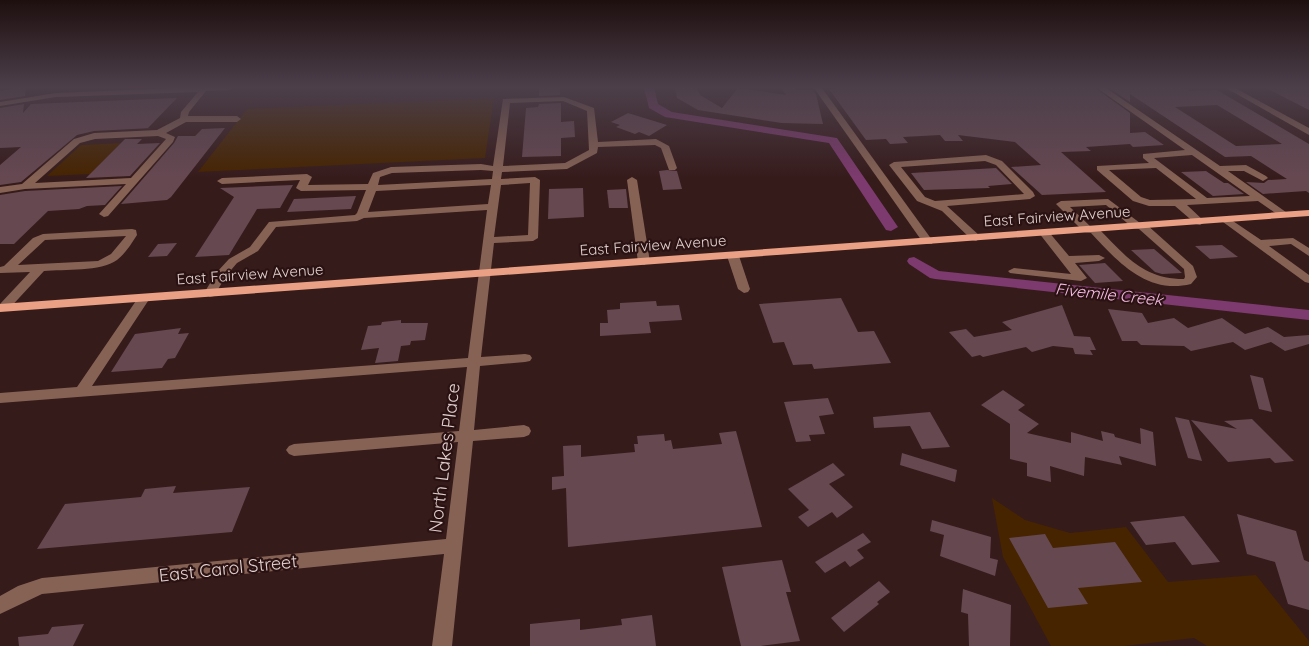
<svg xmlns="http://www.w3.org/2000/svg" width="1309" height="646" viewBox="0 0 1309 646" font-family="Quicksand,sans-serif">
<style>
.green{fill:#462400}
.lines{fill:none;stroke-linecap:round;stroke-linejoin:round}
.canal{fill:#7d3a6e;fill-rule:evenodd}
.building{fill:#664851;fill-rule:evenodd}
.minor{fill:#866255;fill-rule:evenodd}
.major{fill:#eaa084;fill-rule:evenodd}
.labels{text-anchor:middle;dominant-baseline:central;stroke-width:4.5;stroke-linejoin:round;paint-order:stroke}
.street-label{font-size:15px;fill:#e3d0d0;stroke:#2b1212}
.water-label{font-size:16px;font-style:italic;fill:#fbc0ea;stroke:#2b1212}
.near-street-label{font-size:18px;fill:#e3d0d0;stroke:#2b1212}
</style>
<rect width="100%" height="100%" fill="#361b1b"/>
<g class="green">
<polygon points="494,98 485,158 198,172 247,109"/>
<polygon points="121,143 90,174 47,176 81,145"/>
<polygon points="992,498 1025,520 1070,533 1126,527 1168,582 1256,575 1309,641 1309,646 1207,646 1194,638 1124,646 1051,646 1003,557"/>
</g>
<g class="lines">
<g class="canal">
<polygon points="644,88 654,88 658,104 672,112 837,138 898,227 891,231 886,230 829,143 665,117 649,108"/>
<polygon points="914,257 939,271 1309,310 1309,320 935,279 930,278 909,264 907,261 909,258"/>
</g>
</g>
<g class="building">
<polygon points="17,88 26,88 25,96 0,100 0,91"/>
<polygon points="539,88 560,88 560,95 539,96"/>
<polygon points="675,88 697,88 700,95 722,108 738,88 786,95 781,88 795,88 796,90 813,90 816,94 823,124 782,123 698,110 677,98"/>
<polygon points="838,88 1095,88 1130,113 1130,133 1145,132 1164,145 1133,147 1130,144 1086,147 1091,151 1061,152 1106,192 1042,195 1011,167 1041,165 1015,142 958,135 963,141 945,141 940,135 903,137 908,143 890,144 886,139 866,140 829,89"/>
<path d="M1109,88H1184L1190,91L1217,90L1309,144V193L1306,191L1263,194L1246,182L1264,183L1268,180L1287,179L1251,156L1225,157L1130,94V102ZM1217,105L1282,144L1236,146L1175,107Z"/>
<polygon points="1266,88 1309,88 1309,110"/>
<polygon points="177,98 148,128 152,128 94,131 77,135 21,182 0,185 0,165 21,147 0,148 0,108 24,104 23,113 31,104"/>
<polygon points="561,103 561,122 574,121 575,137 561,138 561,156 522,157 526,108 538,107 539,104"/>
<polygon points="628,113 667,125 649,136 639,132 635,134 616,127 620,125 611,122"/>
<polygon points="225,128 171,197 167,200 121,204 174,143 178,136 195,136 202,129"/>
<polygon points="125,139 142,139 137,144 160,143 130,176 86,178"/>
<polygon points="996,168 1012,184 988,186 990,188 924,190 911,173"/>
<polygon points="667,170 677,171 682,189 663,190 659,171"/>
<polygon points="1206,171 1224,183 1228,183 1244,194 1213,196 1181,172"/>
<polygon points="293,185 280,208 257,209 229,255 195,257 234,197 220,188"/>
<polygon points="122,186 105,205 87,206 79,209 48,211 14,244 0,244 0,195 25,191"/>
<polygon points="583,188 584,217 548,219 549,189"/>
<polygon points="626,189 628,208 609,208 607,190"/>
<polygon points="356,196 351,209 287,212 294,199"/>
<polygon points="177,243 167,256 148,257 158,244"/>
<polygon points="1222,245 1238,257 1210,259 1195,246"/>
<polygon points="1154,249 1182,273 1162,274 1155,272 1131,250"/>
<polygon points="1105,263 1123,281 1095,283 1079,265"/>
<polygon points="841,298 858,332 874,331 891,363 814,369 812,364 793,365 784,342 773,343 759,304"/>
<polygon points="656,301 657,306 679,305 682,320 649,322 651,333 600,336 600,323 608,323 607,310 620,309 620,303"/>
<polygon points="1062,305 1074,336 1090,337 1096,350 1090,350 1093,355 1075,354 1073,348 1053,346 1032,352 1026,347 983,357 980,355 972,357 949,332 966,329 974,337 1012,330 1002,322"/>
<polygon points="1108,309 1142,313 1148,323 1174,318 1188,328 1222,318 1245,334 1268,327 1284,337 1309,335 1309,344 1285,351 1271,342 1245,350 1233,342 1191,351 1184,346 1141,345 1137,341 1122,341"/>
<polygon points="401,320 401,323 428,323 425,340 411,341 410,345 401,346 398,361 375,363 379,348 361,350 368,326 381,325 382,322"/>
<polygon points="181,328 178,334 189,333 175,358 168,359 162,368 111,372 135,334"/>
<polygon points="1250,375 1263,378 1272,412 1259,409"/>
<polygon points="1003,390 1025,405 1018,410 1039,424 1027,433 1071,443 1071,432 1103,441 1101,431 1114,434 1115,437 1141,444 1140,428 1153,432 1156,466 1119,456 1122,465 1085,457 1084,476 1050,466 1051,482 1027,476 1027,463 1010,459 1010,424 981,405"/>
<polygon points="828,398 834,414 819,416 825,434 809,435 811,441 796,442 784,402"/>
<polygon points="930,412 950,447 922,449 910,426 874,428 873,417"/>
<polygon points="1175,417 1189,420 1202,461 1188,458"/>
<polygon points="1252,419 1294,461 1275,463 1270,458 1228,462 1191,420 1237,429 1224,421"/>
<polygon points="736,431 762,527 568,547 566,488 552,490 552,477 564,476 563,446 581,445 581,457 635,452 634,444 638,444 637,436 664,434 665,441 671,440 673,449 722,444 719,433"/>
<polygon points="902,453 957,470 955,482 900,465"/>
<polygon points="833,463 845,475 829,484 853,507 837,518 832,512 808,527 798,517 809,510 788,489"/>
<polygon points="176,486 173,493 250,487 232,532 37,549 65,504 141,497 145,489"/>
<polygon points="1237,514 1296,531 1304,560 1309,562 1309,610 1288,604 1275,562 1247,554"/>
<polygon points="1184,516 1220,562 1192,565 1175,542 1146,545 1130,522"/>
<polygon points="932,520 991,537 990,558 998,560 995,576 940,556 944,535 930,531"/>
<polygon points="863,533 871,542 857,550 864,558 850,567 845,561 825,573 815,562"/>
<polygon points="1045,534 1053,548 1115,542 1142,582 1078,588 1088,604 1048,608 1009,538"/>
<polygon points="782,560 791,592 786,592 800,641 761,646 741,646 722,567"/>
<polygon points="879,581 890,592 877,602 879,604 844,632 831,618"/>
<polygon points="963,589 1011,605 1010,646 969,646 968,614 961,612"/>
<polygon points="652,615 656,646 530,646 530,624 580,619 580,630 622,625 621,619"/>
<polygon points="84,624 73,646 19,646 18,637 48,634 52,627"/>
</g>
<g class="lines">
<g class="minor">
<path d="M175,88H233L229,90L206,91L189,112L188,116H237L241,119L237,122H186L166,133L175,137L173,142L108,216L104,217L99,214L126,184L25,189L0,193V187L22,184L74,139L94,133L157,130L180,118L181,112L198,92L56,97L0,106V102L56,93ZM158,136L166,139L131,178L35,183L80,143L95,139Z"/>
<polygon points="814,88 822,88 932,240 933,242 932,244 924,244"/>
<path d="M1097,88H1106L1220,166L1246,165L1266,176L1268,178L1263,181L1244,171H1228L1290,215L1289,217H1281L1258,201L1187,205L1205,222L1200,225L1196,224L1175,206H1149L1133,201L1097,170V166L1149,163L1143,158V154L1185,150ZM1192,155L1250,196L1207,198L1154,158ZM1156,168L1196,199L1150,200L1141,197L1109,170Z"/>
<polygon points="1226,88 1235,88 1309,128 1309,135"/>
<path d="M564,97L594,108L598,142L656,139L669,146L677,168L675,170H669L661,148L655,145L598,147L597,153L567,169L502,172L501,179L535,177L540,180L538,238L533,241L494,243L481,357L525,354L530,355L532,358L530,361L525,362L480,366L474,430L524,425L529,427L531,431L529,435L524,437L473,441L452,646H432L444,554L42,594L0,614V596L18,586L42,578L446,539L458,442L294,456L289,454L286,450L289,446L294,444L459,431L467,367L0,403V393L77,387L140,295L144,294L150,298L92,386L468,358L487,210L364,218L357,221L276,227L258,251L237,263L226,276L214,296L210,297L204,293L217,272L229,259L250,247L269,222L355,215L357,213L366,190L301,191L296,188L300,180L222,184L217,181L222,178L307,174L312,177L308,185L368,184L373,173L391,167L481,164L493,166L503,99ZM563,101L587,111L589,150L565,163L503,166L510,103ZM481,170L493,171L492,179L378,185L380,177L392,173ZM530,183L528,235L494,237L501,185ZM491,185L488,204L368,212L376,191Z"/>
<path d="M986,155L1002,161L1033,192L1035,196L1030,199L947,206L980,236L981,238L976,241L972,240L942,211L917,201L889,165L894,162ZM985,161L996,165L1024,194L935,201L925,197L901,167Z"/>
<polygon points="632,177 637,180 650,262 644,265 638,262 627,180"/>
<path d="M1108,199L1140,223L1146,224L1193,266L1197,277L1191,284C1147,295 1117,261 1091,233L1084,232L1056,204L1061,201ZM1106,205L1133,228L1139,229L1184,269L1185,277L1184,279C1142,279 1125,255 1098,228L1091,227L1070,207Z"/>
<polygon points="1227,217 1261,240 1293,238 1309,248 1309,256 1291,244 1269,246 1309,275 1309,283 1305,282 1223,222 1222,220 1223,218"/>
<path d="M132,229L136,230L137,235C131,244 126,253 117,260C101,272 64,269 44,271L7,311H0V304L30,272L0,273V267L4,266L33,238L43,234ZM126,236L111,254L98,261L18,265L45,240Z"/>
<polygon points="1044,230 1048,231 1069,256 1099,255 1105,258 1099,261 1075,263 1087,278 1081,281 1010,273 1008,271 1014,268 1071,274 1039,233"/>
<polygon points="733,253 739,256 750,289 748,292 744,293 738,289 727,256"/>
</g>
<polygon class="major" points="1309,210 1309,216 0,312 0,304"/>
</g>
<linearGradient id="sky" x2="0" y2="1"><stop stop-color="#1e0f0f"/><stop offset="0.49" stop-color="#4c3f4a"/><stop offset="1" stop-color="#4c3f4a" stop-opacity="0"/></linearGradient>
<rect width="1309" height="178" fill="url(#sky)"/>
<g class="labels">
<g class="street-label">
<text transform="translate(1057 216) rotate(-4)">East Fairview Avenue</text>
<text transform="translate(653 245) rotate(-4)">East Fairview Avenue</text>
<text transform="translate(250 274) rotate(-4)">East Fairview Avenue</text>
</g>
<g class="water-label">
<text transform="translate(1109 294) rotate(6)">Fivemile Creek</text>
</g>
<g class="near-street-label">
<text transform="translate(444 458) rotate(-83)">North Lakes Place</text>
<text transform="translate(228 568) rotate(-6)">East Carol Street</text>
</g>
</g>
</svg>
